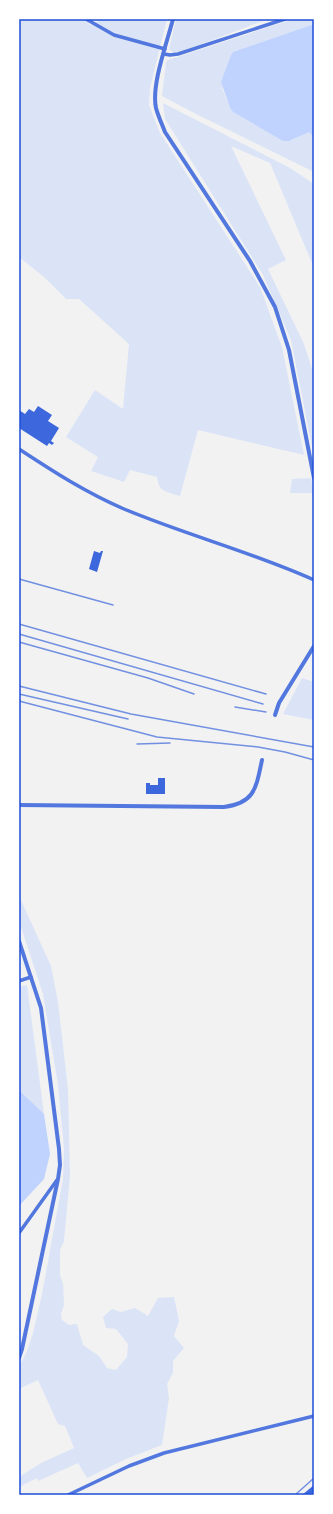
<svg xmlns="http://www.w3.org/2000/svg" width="333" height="1514" viewBox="0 0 333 1514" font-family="Karla,sans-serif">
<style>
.green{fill:#dbe4f7}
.water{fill:#bfd3fe}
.building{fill:#3d67dc}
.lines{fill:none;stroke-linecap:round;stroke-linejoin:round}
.minor{stroke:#5277de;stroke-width:3.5}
.tertiary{stroke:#5277de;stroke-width:4}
.rail{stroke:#7290e2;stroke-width:1.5}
.neatline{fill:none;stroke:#1d4ed8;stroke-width:1.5}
</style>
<rect width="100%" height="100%" fill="#f2f2f2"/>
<g class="green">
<path d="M19,19H85L90,25L102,19H167L150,88L149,105L160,133L260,287L282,347L304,455L198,430L180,496C166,491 159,493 157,477L130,470L124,482L91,471L98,457L66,437L95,390L123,409L129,344L79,299H66L44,277L19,257Z"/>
<polygon points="176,19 268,19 197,46 174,53 169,49"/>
<polygon points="293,19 314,19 314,24 233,52 222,88 230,108 233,112 280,139 293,140 301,134 309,132 314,137 314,172 192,112 162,96 166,62 168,60"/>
<polygon points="163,103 290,168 314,184 314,268 270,163 231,146 286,260 268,269 304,344 314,375 314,457 291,340 263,275 165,119"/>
<polygon points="311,478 314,493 290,493 292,479"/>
<polygon points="302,678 314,682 314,720 283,714"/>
<polygon points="19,896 51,966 58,1002 68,1089 70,1176 64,1241 60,1250 60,1275 63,1284 64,1305 61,1314 62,1320 69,1325 77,1324 83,1345 99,1356 107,1368 116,1370 127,1357 128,1344 116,1329 106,1328 103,1317 112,1309 121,1312 135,1308 148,1316 158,1298 174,1297 179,1321 174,1336 184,1348 173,1361 173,1373 167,1384 169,1398 162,1445 126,1459 87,1478 78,1463 38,1481 37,1478 19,1487 19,1477 41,1463 74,1448 65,1426 58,1424 38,1380 19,1389 19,1367 27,1351 33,1333 42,1294 63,1179 64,1148 58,1085 43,994 19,921"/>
<polygon points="27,985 44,1114 22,1093 19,1092 19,987"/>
</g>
<g class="water">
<polygon points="314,24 314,137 309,132 289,141 283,141 233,112 230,108 221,82 231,55 233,52"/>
<polygon points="19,1092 22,1093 44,1114 50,1154 44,1179 19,1206"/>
</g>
<g class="building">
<polygon points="38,406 52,415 48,421 59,428 51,441 54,443 52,445 49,443 47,446 19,428 19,410 25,414 29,409 34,412"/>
<polygon points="94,551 100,553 101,551 103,551 97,572 89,569"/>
<polygon points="158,778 165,778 165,794 146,794 146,783 150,783 150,785 158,785"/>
<polygon points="314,1485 314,1495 302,1495"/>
</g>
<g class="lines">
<g class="minor">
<polyline points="86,19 114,35 165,49"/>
<polyline points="164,54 170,55 178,54 285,19"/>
<path d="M19,449C54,472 85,492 124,509C186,535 252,552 314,580"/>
<polyline points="19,981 31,977"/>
<polyline points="19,1233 57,1180"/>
<polyline points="68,1495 129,1466 164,1453 314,1416"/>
</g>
<g class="tertiary">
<path d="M173,19C167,43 151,85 156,108C158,116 162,124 165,132L250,261L275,307L289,350L314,478"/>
<polyline points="275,715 279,703 314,646"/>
<path d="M19,805L224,807C255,803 256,788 262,760"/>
<polyline points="19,941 41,1008 59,1149 60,1165 58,1179 22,1349 19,1358"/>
</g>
<g class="rail">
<polyline points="19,579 113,605"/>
<polyline points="19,624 266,694"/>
<polyline points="19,634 263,704"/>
<polyline points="19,642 148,678 194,694"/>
<polyline points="19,686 131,714 314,747"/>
<polyline points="19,694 128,719"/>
<polyline points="19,701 157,737 258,747 285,752 314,760"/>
<polyline points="235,707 266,712"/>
<polyline points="137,744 170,743"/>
<polyline points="295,1495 314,1478"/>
</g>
</g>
<rect width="333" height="1514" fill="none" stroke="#ffffff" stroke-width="40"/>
<rect x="20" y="20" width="293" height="1474" class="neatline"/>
</svg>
